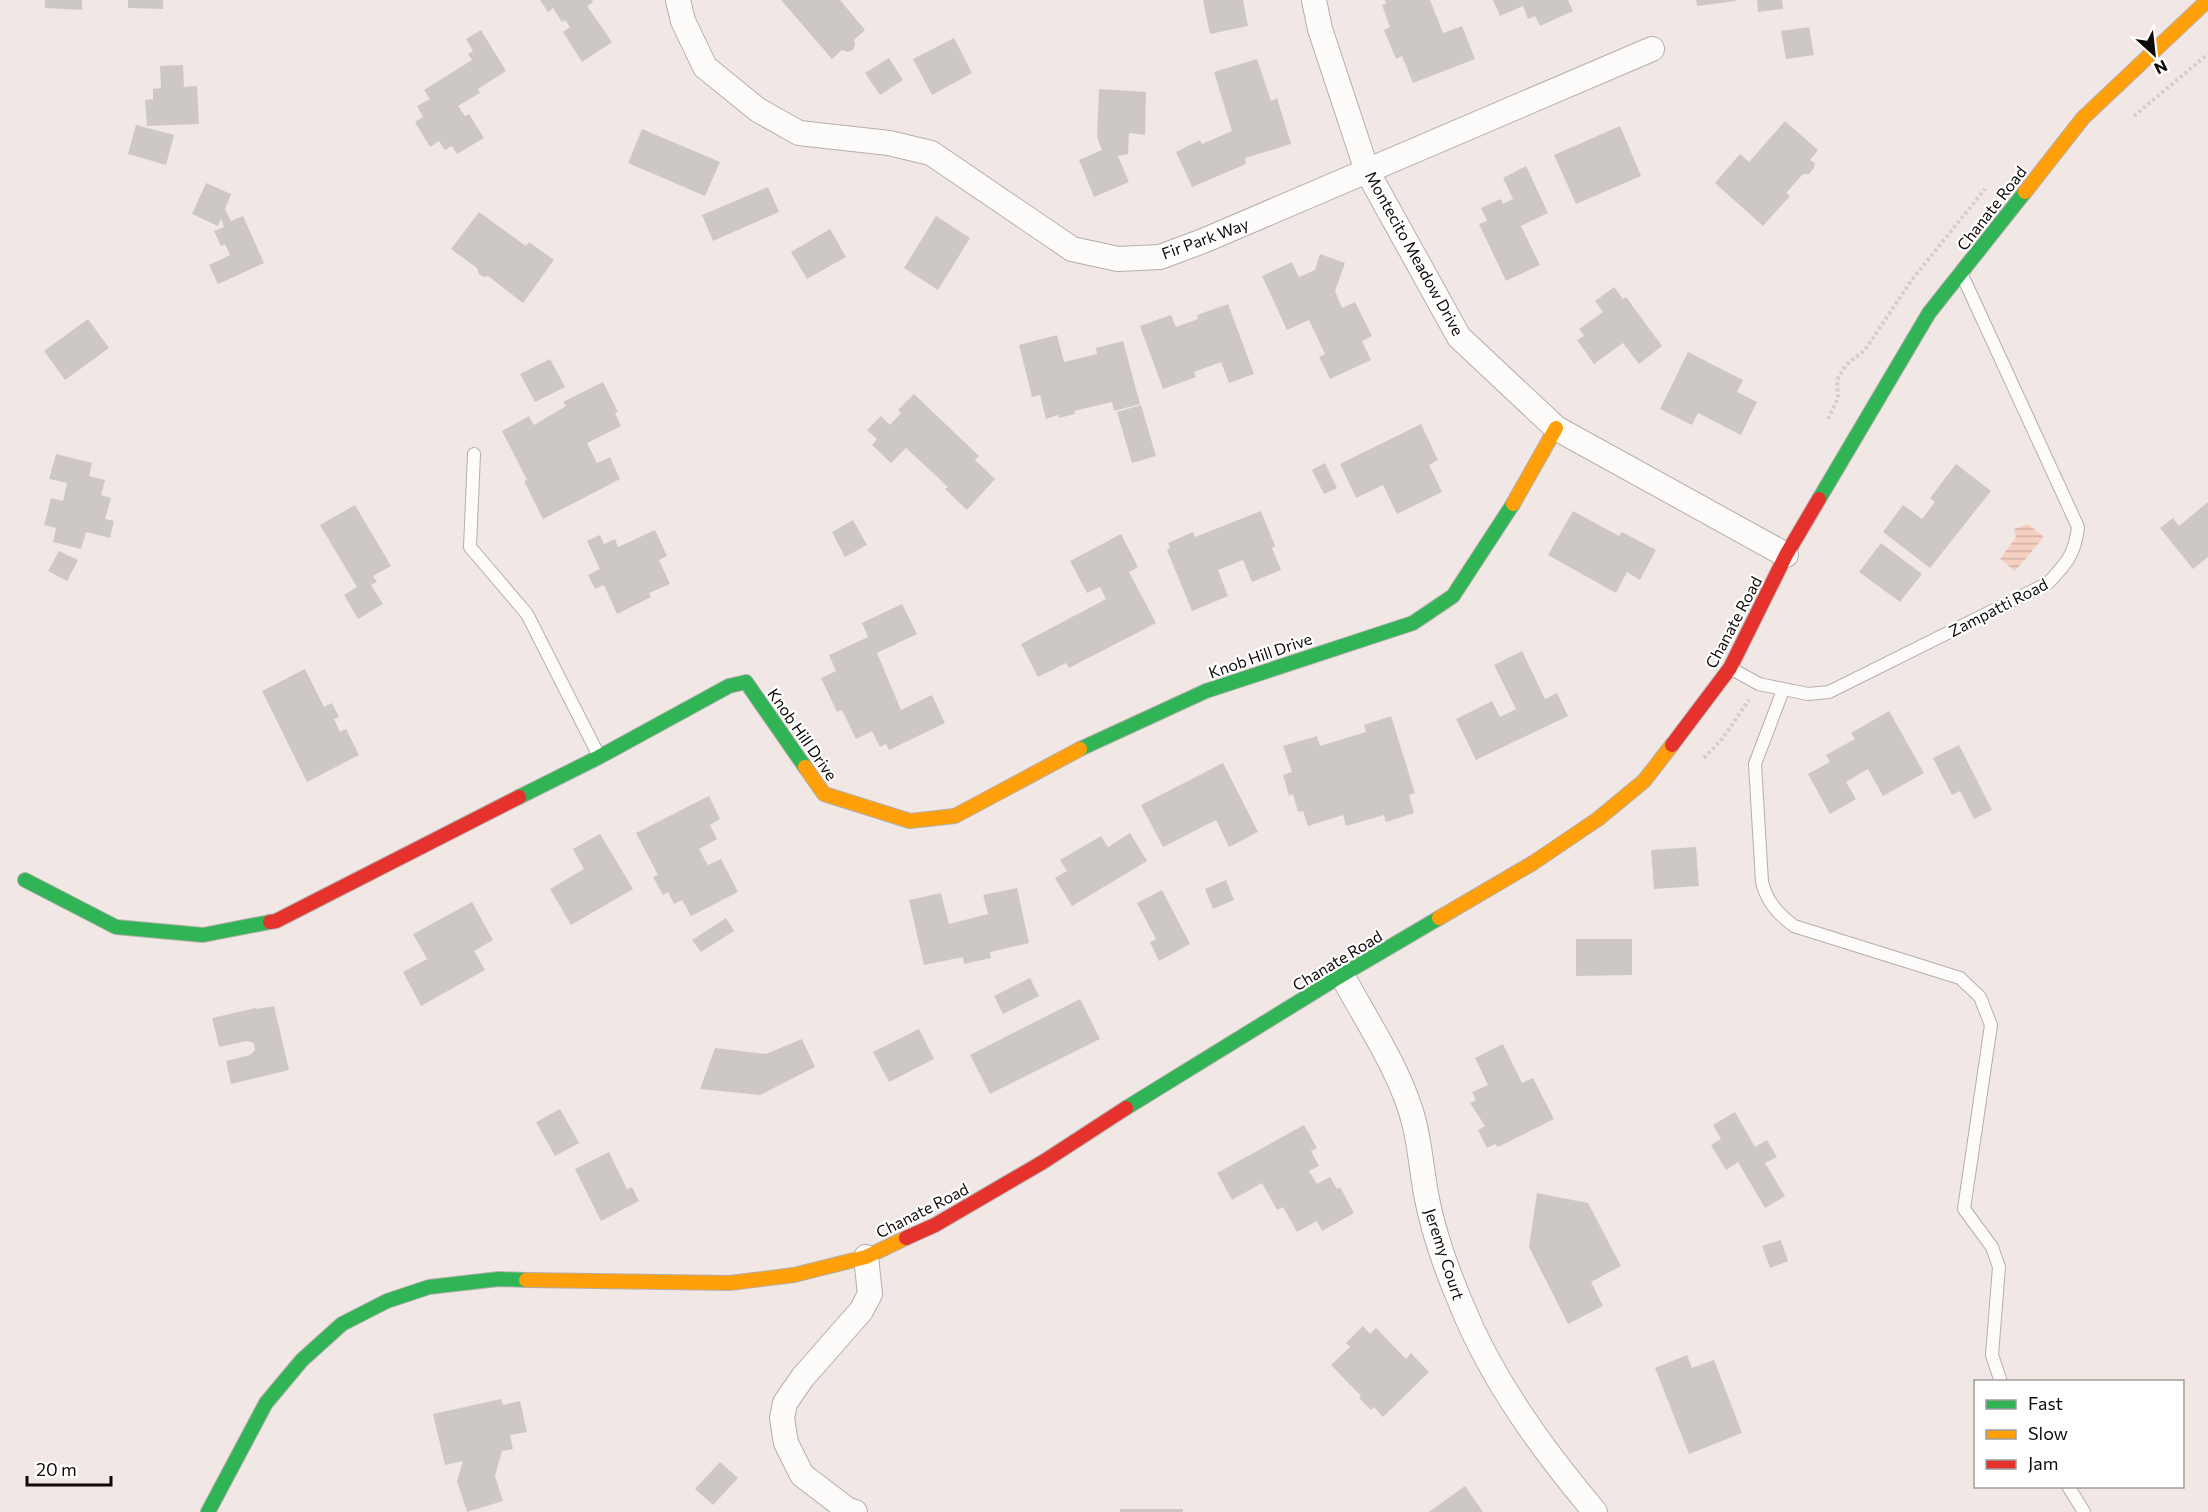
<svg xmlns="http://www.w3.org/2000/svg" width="2208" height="1512" viewBox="0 0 2208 1512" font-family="Commissioner,sans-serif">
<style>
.water{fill:url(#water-rules)}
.building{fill:#cec8c5}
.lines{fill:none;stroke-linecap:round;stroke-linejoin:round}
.lane-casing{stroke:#b4aeac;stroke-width:14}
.street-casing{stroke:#b4aeac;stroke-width:26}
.fast-casing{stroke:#b4aeac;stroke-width:16}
.slow-casing{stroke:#b4aeac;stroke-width:16}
.jam-casing{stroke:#b4aeac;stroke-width:16}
.path{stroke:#d2cece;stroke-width:4;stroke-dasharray:3 3;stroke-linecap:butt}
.lane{stroke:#fdfcfb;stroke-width:12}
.street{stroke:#fdfcfb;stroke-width:24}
.fast{stroke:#30b455;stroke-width:14}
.slow{stroke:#ff9f0a;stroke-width:14}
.jam{stroke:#e5322d;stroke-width:14}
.labels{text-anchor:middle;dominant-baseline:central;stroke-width:4.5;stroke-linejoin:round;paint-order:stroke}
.street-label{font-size:16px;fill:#0f0a08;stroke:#fff}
</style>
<defs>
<pattern id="water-rules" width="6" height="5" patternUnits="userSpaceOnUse" patternTransform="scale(1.5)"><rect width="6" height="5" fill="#f5d0c1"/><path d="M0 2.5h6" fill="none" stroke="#d1b1a4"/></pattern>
</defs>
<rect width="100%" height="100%" fill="#f1e8e5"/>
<polygon class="water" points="2028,524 2044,537 2015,571 2000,559 2016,537 2014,529"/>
<g class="building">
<polygon points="45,0 82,0 82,10 45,8"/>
<polygon points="128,0 163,0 163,9 128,8"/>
<polygon points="540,0 592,0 593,2 587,6 612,42 582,62 563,32 570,27 565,20 562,22 553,8 548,12"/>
<polygon points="781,0 840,0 865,30 854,40 855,44 853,50 848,52 842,50 832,59"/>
<polygon points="1203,0 1243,0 1248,26 1210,34"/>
<polygon points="1385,0 1430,0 1443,33 1462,26 1475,59 1413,83 1402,56 1396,59 1384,30 1390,27 1382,5 1386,4"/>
<polygon points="1493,0 1568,0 1573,11 1540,26 1535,16 1528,19 1523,6 1500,16"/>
<polygon points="1696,0 1735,0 1736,1 1697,6"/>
<polygon points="1757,0 1782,0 1783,9 1758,12"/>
<polygon points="1809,27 1814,55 1786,59 1781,31"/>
<polygon points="481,30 506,71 478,89 480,93 458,106 465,116 469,114 484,138 457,154 452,146 445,150 439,141 430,147 415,122 423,117 417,106 430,99 424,90 472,60 468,54 473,51 466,39"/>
<polygon points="954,38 972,73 932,95 913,59"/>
<polygon points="889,58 903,80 880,95 865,73"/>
<polygon points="1257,59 1271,101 1277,98 1291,144 1245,158 1246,164 1192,187 1176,152 1200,140 1202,144 1232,131 1214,72"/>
<polygon points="183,65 184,87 197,86 199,124 147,126 145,100 153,99 153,89 161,88 160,66"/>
<polygon points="1099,89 1146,92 1145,135 1129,133 1128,154 1118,156 1129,182 1094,197 1079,160 1102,150 1097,137"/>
<polygon points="1785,121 1818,150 1810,160 1815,163 1814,168 1809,174 1803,174 1786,193 1790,196 1763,226 1715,183 1740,154 1749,162"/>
<polygon points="136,125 174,135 166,165 128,154"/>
<polygon points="1620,126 1641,176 1576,204 1554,155"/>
<polygon points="642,129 720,162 705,196 628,163"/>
<polygon points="1526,166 1548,213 1521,226 1540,265 1506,281 1479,224 1487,221 1481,208 1501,199 1503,204 1513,199 1503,178"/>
<polygon points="206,183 231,194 225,209 231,221 243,216 264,263 218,284 209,265 230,255 225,244 221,246 214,231 224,227 221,219 218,226 192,214"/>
<polygon points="768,187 779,212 713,241 702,215"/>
<polygon points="479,212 526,246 529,242 554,260 523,303 488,276 483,277 479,274 477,268 451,249"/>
<polygon points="936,216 970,238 938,290 904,268"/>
<polygon points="830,229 846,257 807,279 791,252"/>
<polygon points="1320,254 1345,263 1335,291 1342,308 1355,302 1372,336 1362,341 1371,360 1330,379 1319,357 1325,354 1309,320 1287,330 1262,276 1292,262 1299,277 1315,270"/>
<polygon points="1614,287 1623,299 1626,297 1662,346 1639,364 1623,343 1594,364 1577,340 1584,336 1579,329 1603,312 1595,301"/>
<polygon points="1228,304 1254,374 1229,383 1221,362 1194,372 1196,377 1163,389 1140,326 1171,315 1176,327 1198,319 1197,315"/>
<polygon points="88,319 109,348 65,380 44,351"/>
<polygon points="1057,335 1064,362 1097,354 1096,348 1123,341 1140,404 1114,411 1112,402 1074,411 1075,414 1059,418 1058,415 1046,419 1040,395 1032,397 1019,345"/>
<polygon points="1688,352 1743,380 1737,392 1757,402 1741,435 1698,413 1692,425 1660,409"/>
<polygon points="550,359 565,387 535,402 520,374"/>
<polygon points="603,382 618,412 615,413 621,426 587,443 597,463 610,457 620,479 543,519 524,481 527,480 502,431 529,416 534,425 566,406 563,402"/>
<polygon points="914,394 979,456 975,460 995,479 967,510 945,489 948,487 906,448 891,463 872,445 877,439 867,430 881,416 890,425 901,413 898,410"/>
<polygon points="1141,405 1156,456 1132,463 1117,412"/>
<polygon points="1421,424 1438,460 1429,465 1442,492 1397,514 1383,485 1356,498 1340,464"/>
<polygon points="56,454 92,463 89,476 105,480 101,495 111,498 105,519 114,521 110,538 86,532 81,549 53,542 56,528 44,525 51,498 63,501 67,483 49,479"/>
<polygon points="1325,463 1337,488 1324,494 1312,470"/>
<polygon points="1956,464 1991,491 1930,568 1883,532 1903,505 1922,519 1935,502 1930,498"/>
<polygon points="2208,502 2208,557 2193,569 2160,528 2173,518 2179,526"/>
<polygon points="355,505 391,566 373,576 377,582 371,585 383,604 358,619 344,595 357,587 320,525"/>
<polygon points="1261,511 1275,546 1272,548 1281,570 1252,582 1243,560 1218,570 1228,596 1192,611 1167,550 1170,548 1168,543 1193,532 1195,537"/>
<polygon points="1573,511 1619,536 1622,532 1656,550 1640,580 1627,572 1616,593 1548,555"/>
<polygon points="853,520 867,545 845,557 832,532"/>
<polygon points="655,530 667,556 659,560 670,584 649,593 651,597 617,614 604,585 595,589 588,575 600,569 587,541 600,535 604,544 615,539 618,547"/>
<polygon points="1121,534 1138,567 1129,572 1156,623 1069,668 1066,663 1038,677 1021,644 1106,599 1100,587 1087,593 1070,561"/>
<polygon points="1881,543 1922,574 1900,602 1859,572"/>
<polygon points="59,551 78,560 67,581 48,571"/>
<polygon points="902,604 917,634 877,653 901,710 932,695 945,723 889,750 886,744 880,747 872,731 856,739 842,710 837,712 821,678 836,671 829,655 868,637 862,623"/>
<polygon points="1522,651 1545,699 1557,693 1568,716 1476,760 1456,719 1492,701 1500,717 1516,709 1494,665"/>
<polygon points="305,669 324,707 332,703 339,717 334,719 340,732 346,729 359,755 307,782 262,691"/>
<polygon points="1889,711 1924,773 1883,796 1868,769 1846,782 1856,799 1830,814 1808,774 1830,762 1826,755 1855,739 1851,733"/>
<polygon points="1391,716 1415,793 1409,795 1414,813 1386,822 1384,815 1346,826 1343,815 1308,826 1303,811 1298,812 1293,794 1289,796 1283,775 1292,772 1283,746 1317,736 1320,746 1366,732 1364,725"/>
<polygon points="1959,745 1992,810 1974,819 1960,791 1952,795 1933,758"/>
<polygon points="1223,763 1258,832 1229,847 1216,820 1163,847 1141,805"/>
<polygon points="709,796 720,819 710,825 717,839 699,849 708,865 721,859 738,892 691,916 682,900 674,904 668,892 663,895 653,877 658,875 636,833"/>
<polygon points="1130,833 1147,861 1072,906 1055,878 1067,871 1060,860 1101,836 1108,847"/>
<polygon points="600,834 633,889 571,925 550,889 584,869 573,849"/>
<polygon points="1696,847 1699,886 1654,889 1651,850"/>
<polygon points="1226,880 1234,900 1213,909 1205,889"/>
<polygon points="1017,888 1029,943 990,952 991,958 964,964 963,957 924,965 909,900 941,893 949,924 988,914 983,895"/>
<polygon points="1162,890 1190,944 1159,961 1150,942 1156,939 1137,903"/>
<polygon points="472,902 493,940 474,951 485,970 421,1006 403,972 427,959 413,934"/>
<polygon points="726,918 734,931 701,952 692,940"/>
<polygon points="1576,939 1632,939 1632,975 1576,976"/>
<polygon points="1030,978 1039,996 1003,1014 994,996"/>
<polygon points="1080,999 1100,1039 990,1094 970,1055"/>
<polygon points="274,1006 289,1070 231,1084 226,1061 250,1055 255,1050 254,1043 247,1041 219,1047 212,1018 256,1008 257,1009"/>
<polygon points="919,1029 934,1059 889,1082 873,1052"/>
<polygon points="802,1039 815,1067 760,1095 700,1089 715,1048 766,1054"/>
<polygon points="1503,1044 1522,1083 1533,1078 1554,1119 1498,1147 1495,1144 1487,1148 1478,1130 1485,1126 1470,1103 1476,1100 1472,1092 1488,1085 1475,1058"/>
<polygon points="560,1109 579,1143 555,1156 536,1122"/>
<polygon points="1735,1112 1755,1147 1767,1140 1777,1157 1765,1163 1785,1196 1765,1208 1738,1162 1726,1170 1711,1145 1721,1139 1713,1125"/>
<polygon points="1304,1125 1317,1148 1311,1151 1319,1166 1309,1171 1317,1184 1330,1177 1337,1189 1340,1187 1354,1213 1322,1231 1317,1221 1297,1232 1283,1207 1277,1210 1262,1183 1232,1200 1217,1173"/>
<polygon points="609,1152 627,1189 632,1187 639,1201 601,1221 575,1169"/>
<polygon points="1537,1193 1588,1203 1621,1266 1591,1282 1603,1306 1568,1324 1529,1247"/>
<polygon points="1781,1240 1788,1261 1770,1268 1762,1246"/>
<polygon points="1363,1326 1370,1334 1376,1328 1406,1359 1411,1353 1429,1372 1383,1417 1374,1407 1371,1410 1359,1398 1361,1396 1331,1365 1350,1347 1346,1343"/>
<polygon points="1687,1355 1692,1368 1714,1360 1742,1433 1689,1454 1655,1368"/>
<polygon points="501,1399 503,1405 520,1401 527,1432 510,1435 513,1449 502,1451 495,1476 503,1501 467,1512 457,1481 463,1461 445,1465 433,1414"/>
<polygon points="720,1462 738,1478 713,1505 695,1489"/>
<polygon points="1465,1486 1483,1512 1429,1512"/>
<rect x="1120" y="1509" width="63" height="3"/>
</g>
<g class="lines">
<g class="lane-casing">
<g id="lane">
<polyline points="474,454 470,547 527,614 599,756"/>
<path d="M1730,668L1759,684L1808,694L1829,692L2048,583C2067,563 2075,554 2078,527L1963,277"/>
<path d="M1783,690L1755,764L1762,882C1767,902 1778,914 1794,926L1960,978L1980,997L1991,1025L1964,1209L1992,1247L1999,1267L1992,1355L2001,1382"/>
<polyline points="2068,1486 2084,1512"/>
</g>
</g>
<g class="street-casing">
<g id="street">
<polyline points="678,0 683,21 705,67 758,110 799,133 889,143 931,153 1072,249 1118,259 1160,257 1203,241 1652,49"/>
<polyline points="1314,0 1320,29 1367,171 1459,337 1556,428 1786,555"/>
<path d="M1342,975C1367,1022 1403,1074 1415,1126C1420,1148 1422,1171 1426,1194C1433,1232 1447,1271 1462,1306C1493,1382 1543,1450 1595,1512"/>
<polyline points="855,1512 848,1510 802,1475 786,1443 782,1418 785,1403 803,1377 861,1311 870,1294 866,1257"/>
</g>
</g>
<g class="fast-casing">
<g id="fast">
<polyline points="1819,499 1929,313 2025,192"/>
<polyline points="1080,749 1206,691 1413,623 1453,596 1513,504"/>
<polyline points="519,797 599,757 729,686 746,682 805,767"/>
<polyline points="25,880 116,927 203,935 270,922"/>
<polyline points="1126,1108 1342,975 1439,918"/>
<polyline points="208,1512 266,1403 302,1360 342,1324 387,1301 429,1287 499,1279 526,1280"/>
</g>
</g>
<g class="slow-casing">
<g id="slow">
<polyline points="2025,192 2083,118 2208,0"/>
<polyline points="1513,504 1556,428"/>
<polyline points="805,767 824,794 910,821 955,816 1080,749"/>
<polyline points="1439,918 1533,863 1598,819 1644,781 1672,745"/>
<polyline points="526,1280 730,1283 794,1275 866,1257 906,1238"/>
</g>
</g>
<g class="jam-casing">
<g id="jam">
<polyline points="1672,745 1730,668 1786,555 1819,499"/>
<polyline points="270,922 276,921 519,797"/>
<polyline points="906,1238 935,1225 1043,1162 1126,1108"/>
</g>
</g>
<g class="path">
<polyline points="2134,116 2208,54"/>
<polyline points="1828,419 1838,398 1837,380 1846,365 1865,350 1911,281 1985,189"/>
<polyline points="1704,758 1722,739 1749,700"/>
</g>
<use href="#lane" class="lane"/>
<use href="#street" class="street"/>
<use href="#fast" class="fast"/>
<use href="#slow" class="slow"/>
<use href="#jam" class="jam"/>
</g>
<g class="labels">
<g class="street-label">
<text transform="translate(1991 208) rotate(-52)">Chanate Road</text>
<text transform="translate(1205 238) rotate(-20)">Fir Park Way</text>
<text transform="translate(1415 253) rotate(61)">Montecito Meadow Drive</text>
<text transform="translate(1998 607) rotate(-27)">Zampatti Road</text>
<text transform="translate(1733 622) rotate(-62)">Chanate Road</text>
<text transform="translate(1260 655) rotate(-19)">Knob Hill Drive</text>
<text transform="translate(803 734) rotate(55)">Knob Hill Drive</text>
<text transform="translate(1337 960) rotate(-31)">Chanate Road</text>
<text transform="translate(922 1210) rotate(-27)">Chanate Road</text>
<text transform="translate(1445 1254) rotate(72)">Jeremy Court</text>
</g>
</g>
<rect x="1974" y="1380" width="210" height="108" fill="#ffffff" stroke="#9f9d9c" stroke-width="1.5"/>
<rect x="1986" y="1400" width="30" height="9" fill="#30b455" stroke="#9f9d9c" stroke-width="1.5"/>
<text x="2028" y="1410" font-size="18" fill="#0f0a08">Fast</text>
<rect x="1986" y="1430" width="30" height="9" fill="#ff9f0a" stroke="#9f9d9c" stroke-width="1.5"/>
<text x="2028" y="1440" font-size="18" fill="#0f0a08">Slow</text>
<rect x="1986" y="1460" width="30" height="9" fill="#e5322d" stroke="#9f9d9c" stroke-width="1.5"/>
<text x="2028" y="1470" font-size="18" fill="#0f0a08">Jam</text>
<g transform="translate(2154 54) rotate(153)" stroke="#ffffff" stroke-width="4.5" paint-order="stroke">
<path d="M0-4.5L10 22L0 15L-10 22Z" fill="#0f0a08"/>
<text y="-9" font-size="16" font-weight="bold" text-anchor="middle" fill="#0f0a08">N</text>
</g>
<path d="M27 1476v9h84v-9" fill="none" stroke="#0f0a08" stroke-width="3"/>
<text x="36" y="1476" font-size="18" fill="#0f0a08" stroke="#ffffff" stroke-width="4.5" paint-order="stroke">20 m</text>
</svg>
